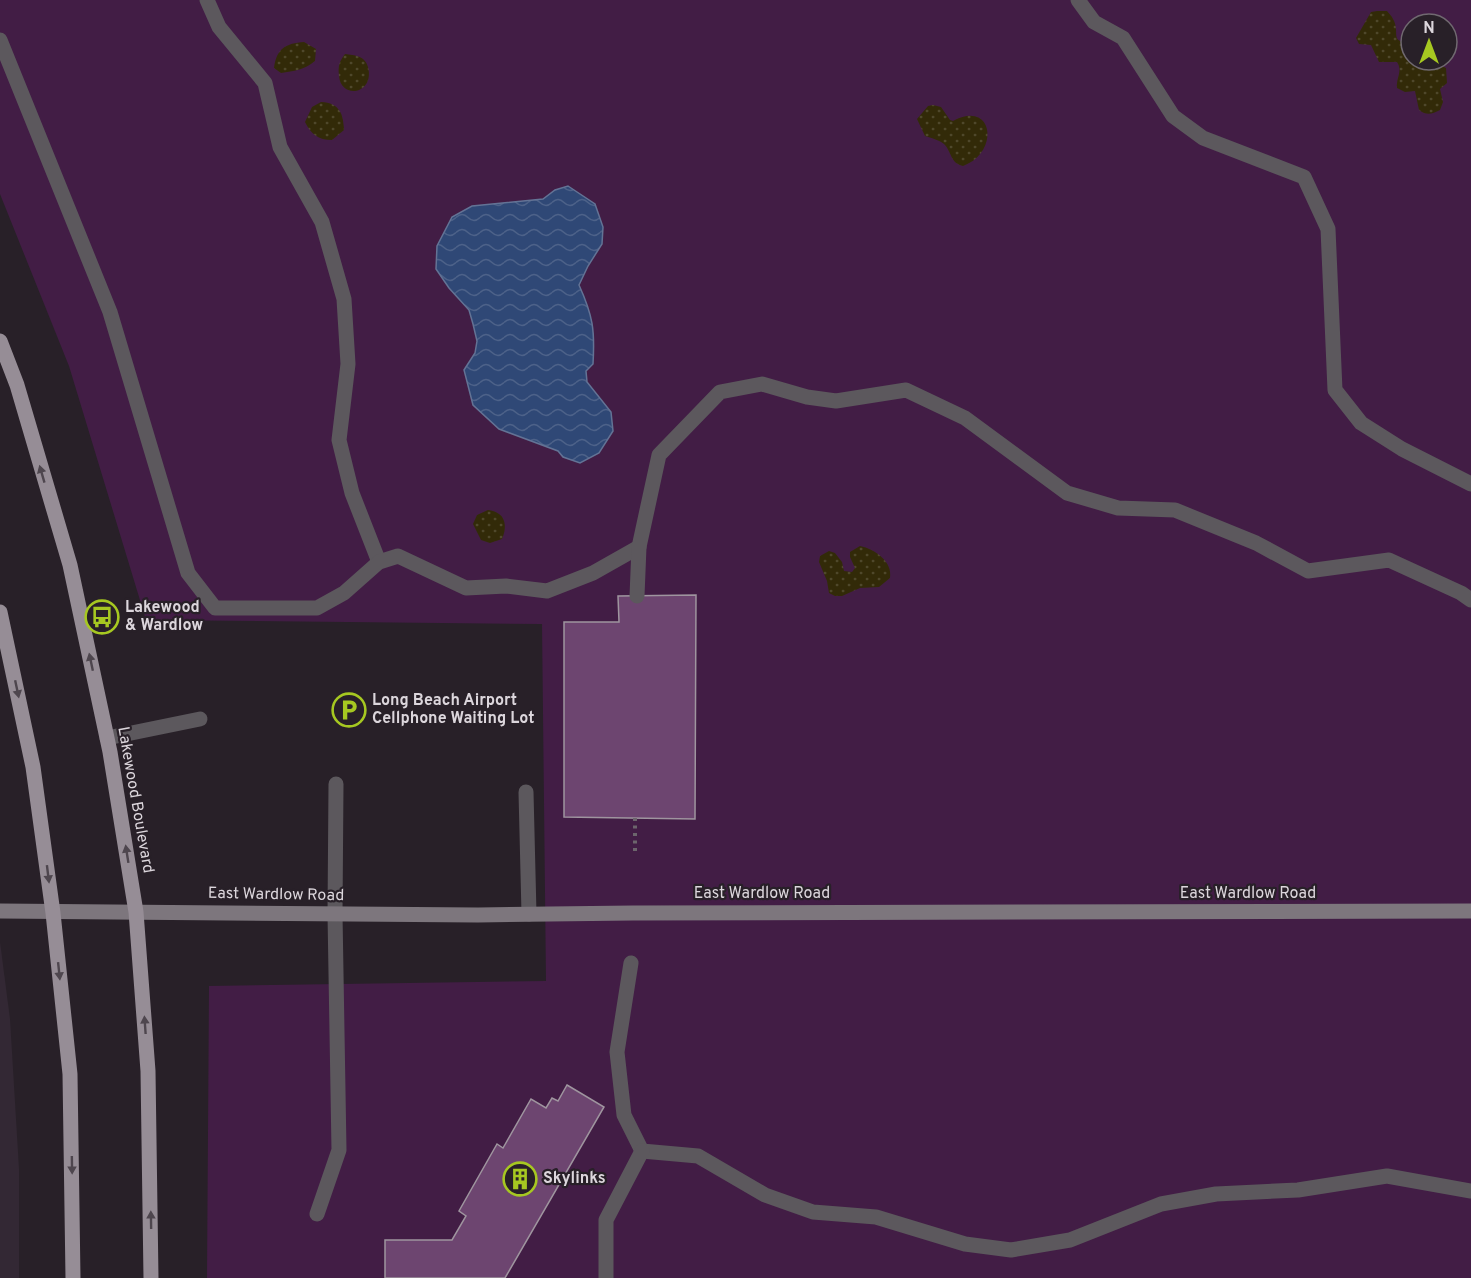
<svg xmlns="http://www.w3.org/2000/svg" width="1471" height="1278" viewBox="0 0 1471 1278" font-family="Overpass,sans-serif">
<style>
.built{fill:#332834}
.green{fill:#421d45;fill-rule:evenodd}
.sand{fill:url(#sand-dots)}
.water{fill:url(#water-waves);stroke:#637395;stroke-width:1.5}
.building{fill:#6d4570;stroke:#9f959f;stroke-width:1.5}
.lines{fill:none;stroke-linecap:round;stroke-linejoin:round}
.path{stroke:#6c656c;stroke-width:4;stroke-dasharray:3 4.5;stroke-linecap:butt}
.lane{stroke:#5c585d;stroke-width:15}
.secondary{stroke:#7d767d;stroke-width:15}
.primary{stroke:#968d96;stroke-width:15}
.oneway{fill:#4e464e}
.labels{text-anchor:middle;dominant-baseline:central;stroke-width:4.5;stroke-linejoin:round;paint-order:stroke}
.poi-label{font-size:16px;font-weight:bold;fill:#dcd6dc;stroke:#282028;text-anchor:start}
.street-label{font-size:16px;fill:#dcd6dc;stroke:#282028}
</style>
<defs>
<pattern id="sand-dots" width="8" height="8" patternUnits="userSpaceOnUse" patternTransform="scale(1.5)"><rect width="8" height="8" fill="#322a08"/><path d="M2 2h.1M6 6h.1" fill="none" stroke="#4f482b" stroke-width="1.8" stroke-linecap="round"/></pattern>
<pattern id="water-waves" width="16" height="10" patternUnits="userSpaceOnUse" patternTransform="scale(1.5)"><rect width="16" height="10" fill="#2f4876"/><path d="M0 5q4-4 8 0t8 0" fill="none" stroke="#4d6289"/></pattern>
</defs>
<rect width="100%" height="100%" fill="#282028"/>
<polygon class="built" points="0,942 10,1019 19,1169 19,1278 0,1278"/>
<path class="green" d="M0,0H1471V1278H207L209,986L546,981L542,624L146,620L69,366L0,194ZM1411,24H1447V60H1411Z"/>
<g class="sand">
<path d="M1377,11H1387C1389,14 1392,16 1393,19C1401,33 1388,42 1411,43V60H1423L1424,66L1440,65L1446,68L1447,83L1440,89L1443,102L1440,110C1432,114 1427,116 1419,110L1415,91L1405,92L1397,88C1396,78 1403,71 1397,62H1379L1371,45L1359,44L1356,38L1371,12Z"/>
<path d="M304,42L316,49L315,61C304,70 294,71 281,73L274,68C276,49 286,43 304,42Z"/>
<path d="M345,54C355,55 365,56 368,67C375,94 341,100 339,76C338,66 339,62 345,54Z"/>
<path d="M321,102C340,103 343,114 344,130L332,140C318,140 311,134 305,122L312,107Z"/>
<path d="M933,105L941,107L950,120L953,121C994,99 1000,153 963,166C950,163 952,152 944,144C939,140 931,138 925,136L917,119L928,106Z"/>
<path d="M488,510C505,512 508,525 502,539L490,543L481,540L473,524L477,515Z"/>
<path d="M860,546C875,549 893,562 890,578L879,587L860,588L842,596H835L829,593L827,581L819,562L820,556L829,551L835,553L842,562L844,571L852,572L855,568L850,557V552Z"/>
</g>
<path class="water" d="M568,186L595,204L603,227L602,244L588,266L579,285C593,316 595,330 593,364L586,371L587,382L611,412L613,431L599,453L580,463L563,457L558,451L499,429L473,405L464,370L475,353L477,341L473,324L469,310L449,288L436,269L437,246L452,217L472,206L543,199L555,190Z"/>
<g class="building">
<polygon points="696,595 695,819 564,817 564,622 619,622 618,596"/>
<polygon points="567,1085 604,1107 505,1278 385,1278 385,1240 452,1240 466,1216 459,1211 497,1144 503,1148 531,1099 546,1108 552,1098 558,1101"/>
</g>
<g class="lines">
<polyline class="path" points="635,818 635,852"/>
<g class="lane">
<polyline points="207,0 219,27 265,83 280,147 322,222 344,299 348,364 339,440 352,493 379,562"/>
<polyline points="1078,0 1094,22 1123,38 1173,116 1203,138 1304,177 1328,229 1335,390 1361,423 1402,449 1471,484"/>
<polyline points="0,40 110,312 188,573 215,608 317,608 344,593 379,562 398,556 466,588 506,586 547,591 593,573 639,547"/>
<polyline points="637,596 639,547 659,455 720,392 762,384 807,397 836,401 906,390 965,418 1067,493 1118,508 1175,510 1256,543 1308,571 1389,560 1461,593 1471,600"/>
<polyline points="107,738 200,719"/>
<polyline points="526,792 529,914"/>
<polyline points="631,963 617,1052 624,1115 642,1151 698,1156 765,1195 813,1212 876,1217 965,1244 1011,1250 1070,1240 1161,1204 1216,1194 1298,1190 1387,1176 1471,1191"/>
<polyline points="317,1214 339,1150 335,914 336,784"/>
<polyline points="606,1278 606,1220 642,1151"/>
</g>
<polyline class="secondary" points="0,911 478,915 633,913 1471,911"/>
<g class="primary">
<polyline points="0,341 17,385 70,565 110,752 136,912 148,1071 151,1278"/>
<polyline points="0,612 33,767 53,913 70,1074 73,1278"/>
</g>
</g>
<defs><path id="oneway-solid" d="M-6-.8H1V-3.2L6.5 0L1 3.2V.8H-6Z" transform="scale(1.5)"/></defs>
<g class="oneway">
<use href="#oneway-solid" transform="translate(42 474) rotate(-106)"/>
<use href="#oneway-solid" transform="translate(91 662) rotate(-102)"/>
<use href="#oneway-solid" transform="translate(17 689) rotate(78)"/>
<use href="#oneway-solid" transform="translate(127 854) rotate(-99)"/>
<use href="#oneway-solid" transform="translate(48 874) rotate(83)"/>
<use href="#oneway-solid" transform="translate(59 971) rotate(84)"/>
<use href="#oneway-solid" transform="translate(145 1025) rotate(-94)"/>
<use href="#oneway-solid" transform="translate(72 1165) rotate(89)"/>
<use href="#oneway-solid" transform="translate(151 1220) rotate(-91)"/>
</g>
<defs>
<g id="bus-ring" transform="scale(1.725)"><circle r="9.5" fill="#282028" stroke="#a6c821" stroke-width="1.5"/><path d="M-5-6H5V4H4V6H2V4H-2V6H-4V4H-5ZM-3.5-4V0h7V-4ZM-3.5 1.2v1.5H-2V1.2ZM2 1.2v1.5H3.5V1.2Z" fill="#a6c821"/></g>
<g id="parking-ring" transform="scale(1.725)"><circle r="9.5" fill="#282028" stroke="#a6c821" stroke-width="1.5"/><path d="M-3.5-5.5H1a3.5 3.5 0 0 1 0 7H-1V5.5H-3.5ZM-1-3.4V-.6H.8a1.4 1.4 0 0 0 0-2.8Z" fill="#a6c821"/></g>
<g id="building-ring" transform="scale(1.725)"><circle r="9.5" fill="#282028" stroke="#a6c821" stroke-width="1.5"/><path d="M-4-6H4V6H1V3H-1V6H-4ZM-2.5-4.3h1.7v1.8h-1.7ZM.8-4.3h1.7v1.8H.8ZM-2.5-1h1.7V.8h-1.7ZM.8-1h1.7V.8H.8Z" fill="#a6c821"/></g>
</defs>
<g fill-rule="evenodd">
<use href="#bus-ring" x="102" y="617"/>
<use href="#parking-ring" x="349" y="710"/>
<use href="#building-ring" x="520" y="1179"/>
</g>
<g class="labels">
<g class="poi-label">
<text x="125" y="608">Lakewood<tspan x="125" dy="18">&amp; Wardlow</tspan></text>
<text x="372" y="701">Long Beach Airport<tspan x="372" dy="18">Cellphone Waiting Lot</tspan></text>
<text x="543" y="1179">Skylinks</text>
</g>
<g class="street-label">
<text transform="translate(135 800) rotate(80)">Lakewood Boulevard</text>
<text x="762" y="894">East Wardlow Road</text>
<text x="1248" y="894">East Wardlow Road</text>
<text transform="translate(276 895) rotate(1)">East Wardlow Road</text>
</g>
</g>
<g transform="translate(1429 42)"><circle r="28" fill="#282028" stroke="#706970" stroke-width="1.5"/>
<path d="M0-4.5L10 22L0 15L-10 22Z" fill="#a6c821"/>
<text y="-9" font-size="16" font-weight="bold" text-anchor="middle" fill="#dcd6dc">N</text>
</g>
</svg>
